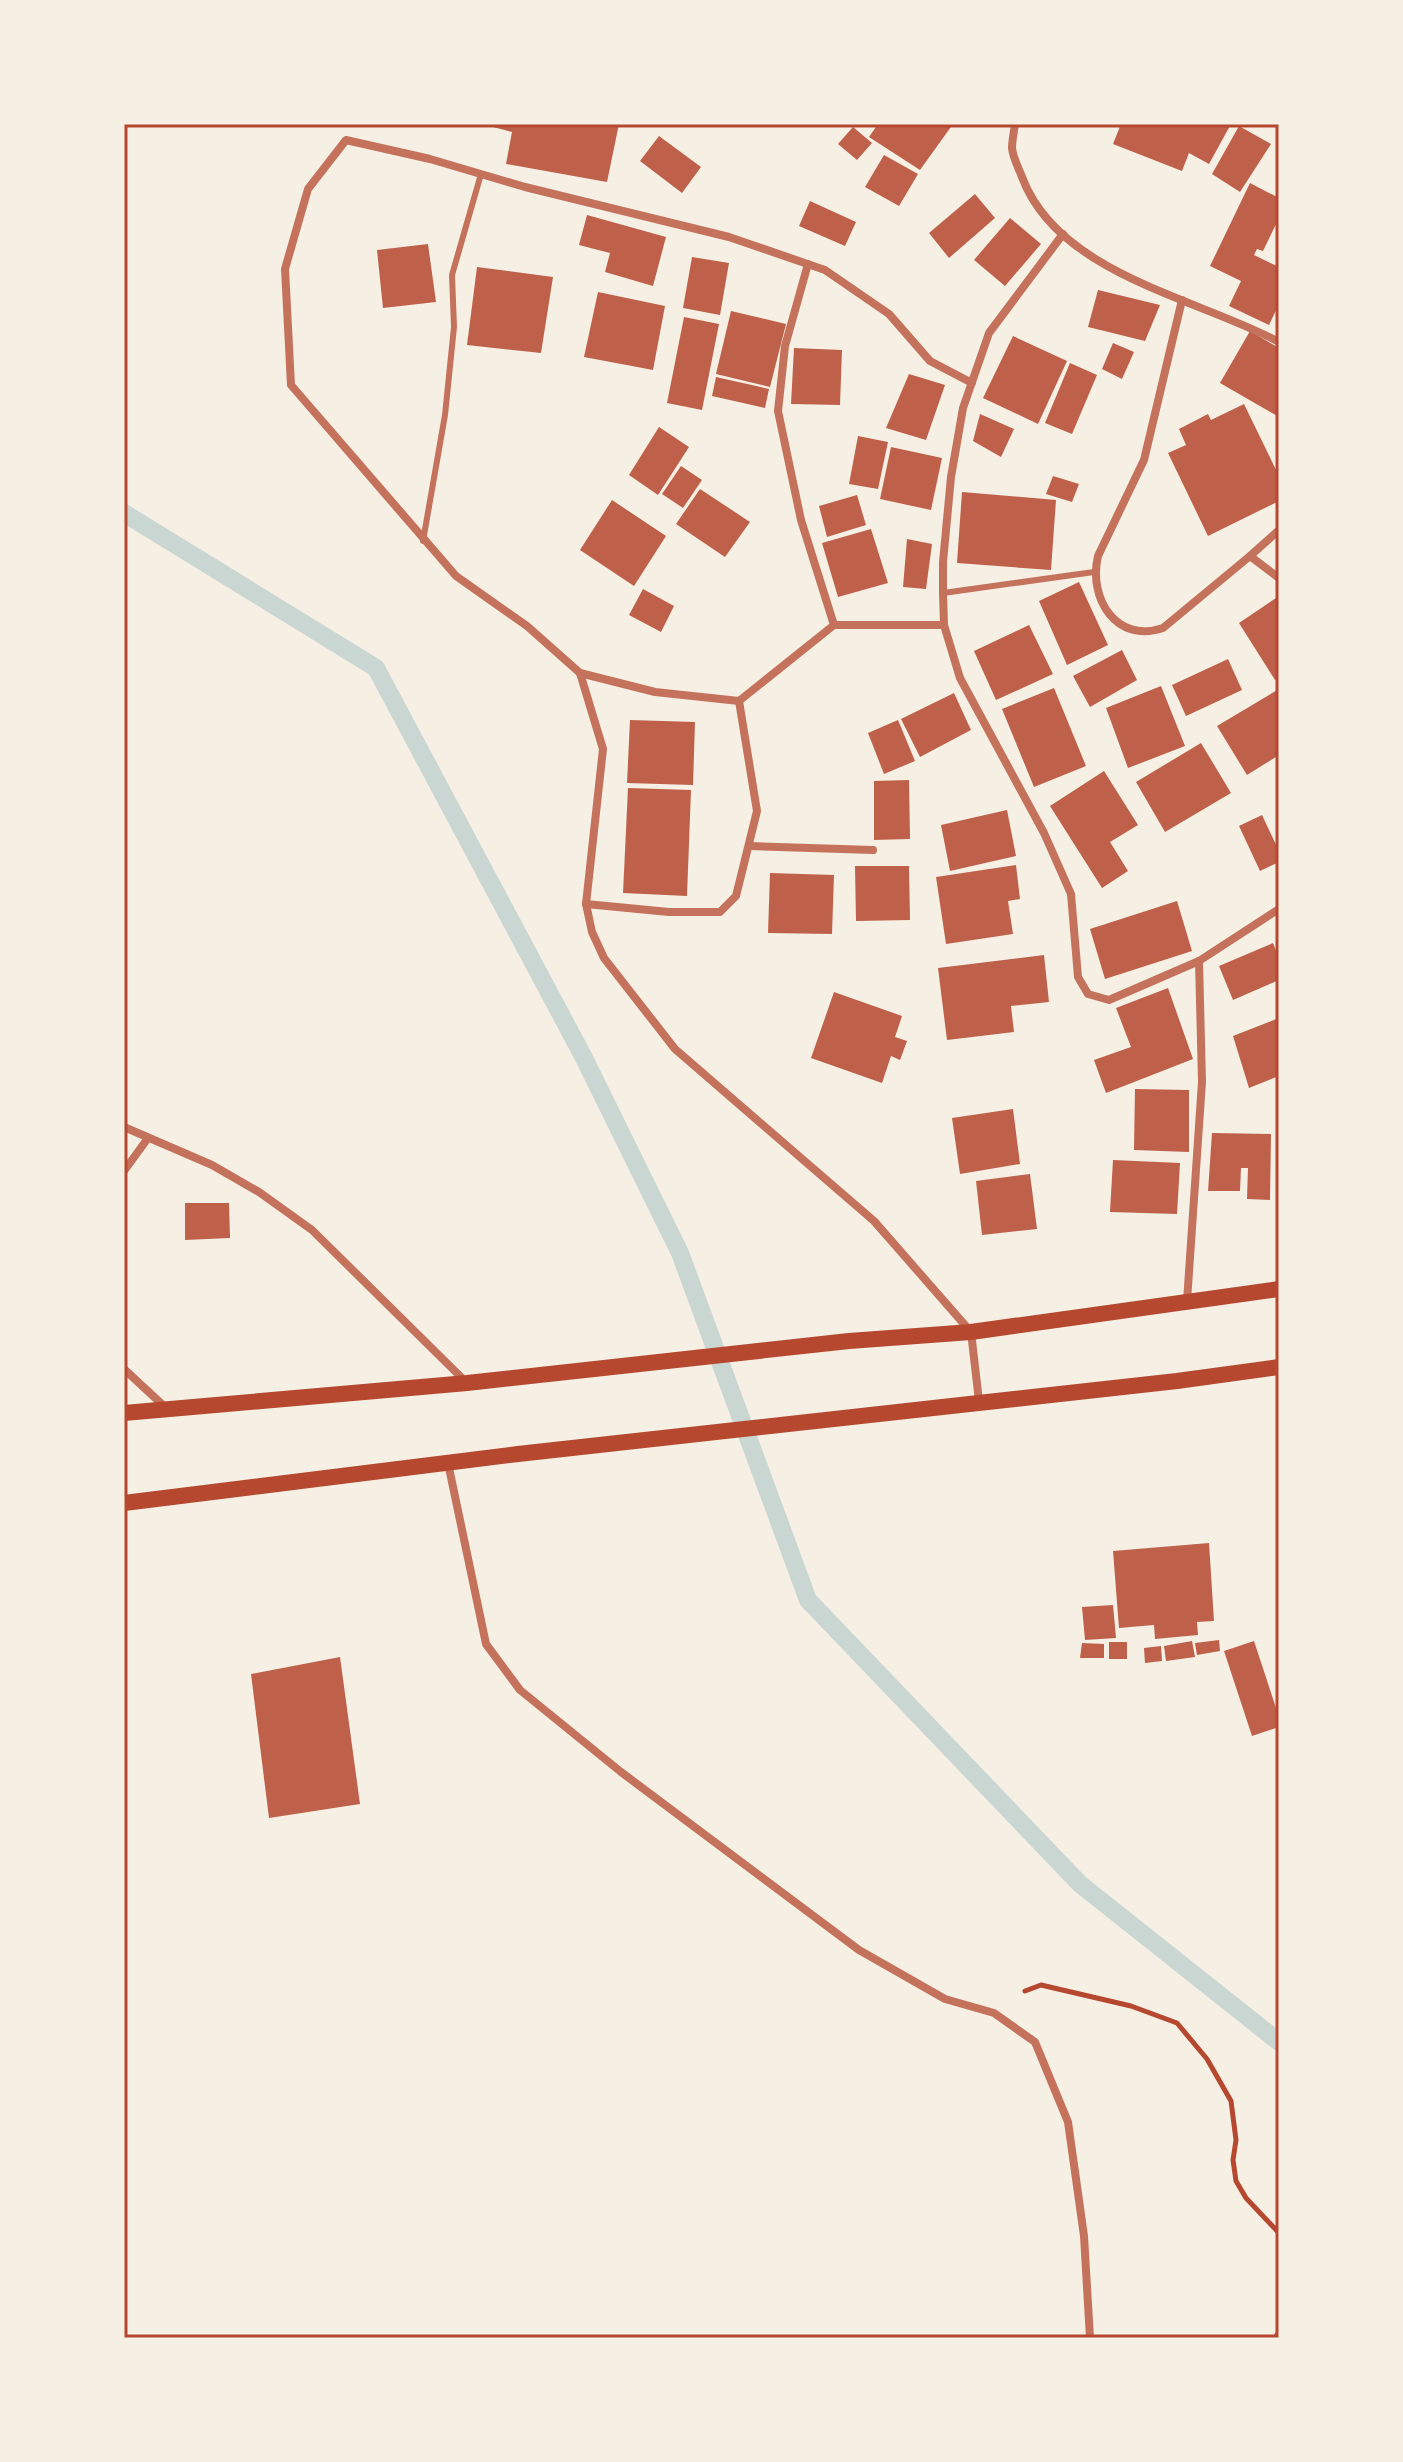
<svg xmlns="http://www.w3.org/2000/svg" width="1403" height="2462" viewBox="0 0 1403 2462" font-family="Overpass,sans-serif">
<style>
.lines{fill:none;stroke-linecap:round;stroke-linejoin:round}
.stream{stroke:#c9d6d2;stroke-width:18}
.building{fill:#bf614a}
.path{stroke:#b5482f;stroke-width:5}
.service{stroke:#c5725c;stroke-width:6}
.minor{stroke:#c5725c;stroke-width:8}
.secondary{stroke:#b5482f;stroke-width:16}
.neatline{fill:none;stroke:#b5482f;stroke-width:3}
</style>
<rect width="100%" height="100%" fill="#f6efe4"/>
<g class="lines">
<polyline class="stream" points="124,513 376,668 583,1056 680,1253 808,1600 1080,1884 1279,2042"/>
</g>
<g class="building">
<polygon points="482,124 619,124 607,182 506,164 512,132"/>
<polygon points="878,124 953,124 920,170 869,137"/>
<polygon points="1121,124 1231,124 1209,164 1189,153 1182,171 1113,144"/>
<polygon points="1239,126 1271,144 1240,192 1212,174"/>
<polygon points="853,127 872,143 857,160 838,144"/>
<polygon points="659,136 701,167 682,193 640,161"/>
<polygon points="884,155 918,174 899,206 865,187"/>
<polygon points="1250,183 1279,198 1279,218 1263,251 1257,249 1254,255 1279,267 1279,304 1269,325 1229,306 1241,281 1210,266"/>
<polygon points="975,194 995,218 949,258 929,233"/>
<polygon points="810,201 856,222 845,246 799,226"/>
<polygon points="587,215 666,237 653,286 605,272 610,253 579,245"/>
<polygon points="1010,218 1041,244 1005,286 974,260"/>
<polygon points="428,244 436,302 383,308 377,250"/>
<polygon points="692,257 729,263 720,315 683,308"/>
<polygon points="477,267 553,277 541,353 467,345"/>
<polygon points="1098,290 1160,305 1145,341 1088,327"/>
<polygon points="598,292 665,306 653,370 584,357"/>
<polygon points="731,311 786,324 770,387 716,374"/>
<polygon points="684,317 719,324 702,410 667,403"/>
<polygon points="1250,331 1279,348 1279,417 1220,383"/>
<polygon points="1013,336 1067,361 1038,424 983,398"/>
<polygon points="1113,343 1134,352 1122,379 1102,369"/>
<polygon points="794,348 842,350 840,405 791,404"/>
<polygon points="1070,363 1097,375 1072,434 1045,423"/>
<polygon points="909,374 945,385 926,440 886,428"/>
<polygon points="716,377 769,389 765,408 712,396"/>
<polygon points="1244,404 1279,476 1279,501 1208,536 1168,453 1186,445 1179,429 1208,414 1211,420"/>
<polygon points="980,414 1014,429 1001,457 973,441"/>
<polygon points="659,427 689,447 658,495 629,475"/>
<polygon points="858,436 888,442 878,489 849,484"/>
<polygon points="891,447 942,458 931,510 880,499"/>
<polygon points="681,466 702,480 683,508 662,494"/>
<polygon points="1053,476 1079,484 1072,502 1046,494"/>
<polygon points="700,489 750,522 725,557 676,524"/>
<polygon points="962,492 1056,500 1051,570 957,563"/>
<polygon points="857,495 866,525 827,537 819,506"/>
<polygon points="612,500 666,536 634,586 580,550"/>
<polygon points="871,529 888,583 838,597 822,543"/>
<polygon points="907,539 932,544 926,589 903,587"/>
<polygon points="1079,582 1108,645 1067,665 1039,601"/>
<polygon points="643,589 674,606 661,632 629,615"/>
<polygon points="1279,596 1279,677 1275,680 1239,623"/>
<polygon points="1029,625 1053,674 996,700 974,651"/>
<polygon points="1122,650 1137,680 1090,707 1073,676"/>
<polygon points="1228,659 1242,690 1186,716 1172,685"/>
<polygon points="1161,686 1185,746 1128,768 1106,708"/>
<polygon points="1054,688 1086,766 1034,787 1002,709"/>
<polygon points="1279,689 1279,755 1247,775 1217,726"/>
<polygon points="954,693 971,730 920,757 901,719"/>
<polygon points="630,720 695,722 693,785 627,783"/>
<polygon points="898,720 915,761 884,774 868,733"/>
<polygon points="1201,743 1231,793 1165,832 1136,782"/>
<polygon points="1104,771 1138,825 1110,842 1128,871 1102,888 1050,806"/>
<polygon points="909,780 910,839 874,840 874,781"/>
<polygon points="628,788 691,790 687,896 623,893"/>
<polygon points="1007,810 1016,856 950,871 941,825"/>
<polygon points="1262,815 1279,851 1279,862 1260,871 1239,826"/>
<polygon points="1016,865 1020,899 1008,901 1013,934 946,944 936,877"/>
<polygon points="855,866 909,866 910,920 856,921"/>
<polygon points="770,873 834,875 832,934 768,933"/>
<polygon points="1177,901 1192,951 1105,979 1090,929"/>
<polygon points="1273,943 1279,958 1279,980 1233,1000 1219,966"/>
<polygon points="1044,955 1049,1002 1011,1006 1014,1032 947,1040 938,968"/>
<polygon points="1168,988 1193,1059 1106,1093 1094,1060 1131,1047 1116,1008"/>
<polygon points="834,992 902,1016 895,1037 907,1041 900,1060 891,1056 882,1083 811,1058"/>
<polygon points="1279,1018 1279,1076 1249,1088 1233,1036"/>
<polygon points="1135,1089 1189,1090 1189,1152 1134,1150"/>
<polygon points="1013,1109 1020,1164 960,1174 952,1118"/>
<polygon points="1212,1133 1271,1134 1270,1200 1247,1199 1248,1168 1241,1168 1240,1191 1208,1191"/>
<polygon points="1113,1160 1180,1163 1177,1214 1110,1212"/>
<polygon points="1030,1174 1037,1229 982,1235 976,1181"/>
<polygon points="185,1203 229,1203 230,1238 185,1240"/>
<polygon points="1209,1543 1214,1621 1197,1622 1198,1635 1155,1639 1154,1625 1119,1628 1113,1551"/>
<polygon points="1113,1605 1116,1638 1085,1640 1082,1607"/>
<polygon points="1219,1640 1220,1651 1197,1655 1195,1643"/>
<polygon points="1192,1641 1195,1657 1166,1661 1164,1646"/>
<polygon points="1254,1641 1279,1717 1279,1727 1252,1736 1224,1651"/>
<rect x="1109" y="1642" width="18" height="17"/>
<polygon points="1082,1643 1104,1644 1104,1658 1080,1658"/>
<polygon points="1161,1646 1162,1661 1145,1663 1144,1648"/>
<polygon points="340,1657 360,1804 269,1818 251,1674"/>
</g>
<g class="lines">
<g class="path">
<polyline points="1025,1991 1041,1985 1131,2006 1177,2023 1207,2059 1231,2101 1236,2140 1233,2160 1236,2181 1246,2198 1279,2233"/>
<polyline points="1275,2338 1279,2332"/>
</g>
<g class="service">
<polyline points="423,541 445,415 454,327 452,275 481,174"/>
<polyline points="943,593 1094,572"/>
</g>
<g class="minor">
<path d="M1015,124C1014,132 1012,141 1012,148C1013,158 1019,169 1022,177C1058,274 1197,298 1279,342"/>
<polyline points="1063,234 989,333 963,408 951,477 943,562 943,593 944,625 960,678 1044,833 1071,894 1078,977 1088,994 1109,1000 1199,961 1279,909"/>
<polyline points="808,264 785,346 778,411 801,520 834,625"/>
<path d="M1182,300L1144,460L1098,556C1088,598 1116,644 1163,628L1250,556L1279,578"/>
<polyline points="972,383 930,361 889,314 825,270 729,237 525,187 430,159 346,140 308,189 285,269 291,385 456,576 527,626 580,673 603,749 586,904 592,932 604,958 675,1049 874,1221 971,1332 979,1401"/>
<polyline points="1250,556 1279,530"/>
<polyline points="580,673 655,692 739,701 834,625 944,625"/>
<polyline points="750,846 873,850"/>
<polyline points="586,904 669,912 720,912 736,896 757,811 739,701"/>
<polyline points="124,1127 212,1165 259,1192 312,1230 466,1382"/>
<polyline points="124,1171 148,1138"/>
<polyline points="1187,1301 1202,1082 1199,961"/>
<polyline points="124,1369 166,1408"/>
<polyline points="448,1463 486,1644 520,1690 621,1772 859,1950 945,1999 994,2013 1035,2042 1068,2122 1084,2236 1090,2338"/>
</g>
<g class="secondary">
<polyline points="124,1413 467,1383 849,1341 971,1332 1279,1289"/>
<polyline points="124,1503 518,1454 1177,1381 1279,1367"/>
</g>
</g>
<rect width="1403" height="2462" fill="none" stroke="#f6efe4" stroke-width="252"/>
<rect x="126" y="126" width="1151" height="2210" class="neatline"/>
</svg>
